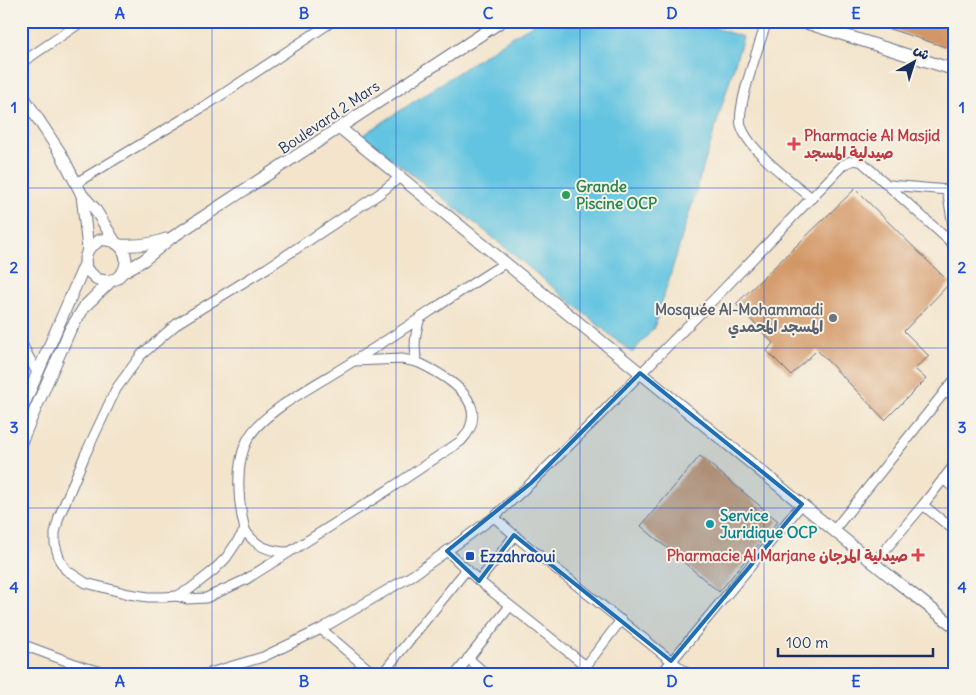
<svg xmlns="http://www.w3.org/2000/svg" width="976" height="695" viewBox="0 0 976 695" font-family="Delius,'Playpen Sans Arabic',sans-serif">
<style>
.water{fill:#63c4e1;stroke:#3f7aa0}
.building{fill:#d39766}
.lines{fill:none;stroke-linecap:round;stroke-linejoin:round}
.minor-casing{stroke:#676e84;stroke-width:11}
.tertiary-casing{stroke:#676e84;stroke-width:13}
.minor{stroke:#fff;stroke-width:9}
.tertiary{stroke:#fff;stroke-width:11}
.marked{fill:#1f6fb2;fill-opacity:0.2;stroke:#1f6fb2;stroke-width:4;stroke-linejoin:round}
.grid{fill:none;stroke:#1d4ed8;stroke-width:1;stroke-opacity:0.55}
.health-dot{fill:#e0444e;stroke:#f7f3e8;stroke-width:2}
.leisure-dot{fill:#2e9e5b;stroke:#f7f3e8;stroke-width:2}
.worship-dot{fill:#6b7280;stroke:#f7f3e8;stroke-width:2}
.culture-dot{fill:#0f9aa8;stroke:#f7f3e8;stroke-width:2}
.transit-dot{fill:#1a4fb4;stroke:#f7f3e8;stroke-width:2}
.labels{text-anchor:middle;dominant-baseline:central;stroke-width:4;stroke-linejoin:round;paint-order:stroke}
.street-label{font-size:15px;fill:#1b2f5e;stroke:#f7f3e8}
.health-label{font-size:15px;font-weight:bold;fill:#be3a42;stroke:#f7f3e8;text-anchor:start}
.leisure-label{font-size:15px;font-weight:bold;fill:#27864d;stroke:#f7f3e8;text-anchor:start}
.worship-label{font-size:15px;font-weight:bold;fill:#5b616d;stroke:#f7f3e8;text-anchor:end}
.culture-label{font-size:15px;font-weight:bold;fill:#0d838f;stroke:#f7f3e8;text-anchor:start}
.transit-label{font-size:15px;font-weight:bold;fill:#164399;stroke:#f7f3e8;text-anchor:start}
.neatline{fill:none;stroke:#1d4ed8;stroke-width:2}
.grid-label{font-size:16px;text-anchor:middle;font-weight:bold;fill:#1d4ed8}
</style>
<rect width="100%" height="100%" fill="#f7f3e8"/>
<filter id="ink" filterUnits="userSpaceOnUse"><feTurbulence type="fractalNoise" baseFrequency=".02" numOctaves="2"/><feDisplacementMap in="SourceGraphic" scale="10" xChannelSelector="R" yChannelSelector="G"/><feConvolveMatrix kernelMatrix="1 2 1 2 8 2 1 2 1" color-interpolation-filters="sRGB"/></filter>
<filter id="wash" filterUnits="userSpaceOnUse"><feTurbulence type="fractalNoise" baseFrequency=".0096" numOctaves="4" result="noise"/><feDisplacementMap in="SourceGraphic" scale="20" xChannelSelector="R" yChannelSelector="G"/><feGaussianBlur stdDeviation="1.12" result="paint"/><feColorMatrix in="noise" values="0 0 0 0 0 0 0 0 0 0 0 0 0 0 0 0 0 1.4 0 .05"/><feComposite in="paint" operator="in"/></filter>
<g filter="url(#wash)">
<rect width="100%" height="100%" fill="#f3e4cb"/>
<polygon class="water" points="539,21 693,21 743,37 654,328 632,353 485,231 362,136 510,38"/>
<g id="blocks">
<g class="building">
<polygon points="871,21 955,21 955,50 871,23"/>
<polygon points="855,189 950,283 904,331 929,356 915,369 926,379 885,420 817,350 791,375 767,351 773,343 736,304"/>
<polygon points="700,456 778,521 719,592 641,526"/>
</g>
</g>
</g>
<g filter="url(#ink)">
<use href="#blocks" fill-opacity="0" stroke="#676e84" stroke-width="1"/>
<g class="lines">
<g class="minor-casing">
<g id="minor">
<path d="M767,21C760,42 736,108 741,125C747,149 792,182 812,198"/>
<polyline points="21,63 83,21"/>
<path d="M400,177L379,194L267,268L179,322L141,355L116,389L85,455L59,517L55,533V544L60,561L66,570L86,583L129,594L148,597H164L177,596L190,589L213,571L226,558L245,530C238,503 234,463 249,437C266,409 323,381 352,362C404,330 453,295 505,263"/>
<polyline points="955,182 947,190 955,237"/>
<polyline points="76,183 208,104 333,21"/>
<polyline points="890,185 947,190"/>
<polyline points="21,342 37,373"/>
<polyline points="355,361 402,359 417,362"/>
<polyline points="945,391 955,399"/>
<polyline points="943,479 955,489"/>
<polyline points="923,505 955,531"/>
<polyline points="494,517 520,540 688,674"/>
<path d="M245,530C255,547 271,552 289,552"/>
<polyline points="834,530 955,379"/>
<polyline points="447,551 479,581 586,666 586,674"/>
<polyline points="874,563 923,505 955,464"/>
<polyline points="479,581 515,535"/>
<path d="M177,596L187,599L206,598L245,580L388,490L461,441C495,404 447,376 417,362C413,346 415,333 420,318"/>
<polyline points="321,629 374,674"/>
<polyline points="21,644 83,667 112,674"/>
<polyline points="468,658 486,674"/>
<polyline points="586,666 621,620"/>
<path d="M206,674L263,657L321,629L413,575L447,551L494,517L531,483L598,417L717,296L843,165C850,161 854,159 862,162L955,246"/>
<polyline points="382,674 467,569"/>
<polyline points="456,674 510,606"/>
<polyline points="661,674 802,504"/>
</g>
</g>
<g class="tertiary-casing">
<g id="tertiary">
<polyline points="800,21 955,70"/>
<polyline points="21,93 61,154 82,195 95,209 115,242"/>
<polyline points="340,128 892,578 955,627"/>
<polyline points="82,195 88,249"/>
<path d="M119,245C136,246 150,245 166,239"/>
<path d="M123,272C132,254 119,238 100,240L88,249L85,259L86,269L97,279L106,281L116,279L123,272L144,260L171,238L502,21"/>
<polyline points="21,411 85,264"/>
<polyline points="21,442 70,330 85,306 111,281"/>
</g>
</g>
<use href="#minor" class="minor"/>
<use href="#tertiary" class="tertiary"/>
</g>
</g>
<path class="marked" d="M640,373L802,504L671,661L514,535L479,581L447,551L531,483Z"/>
<path class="grid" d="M212,21V674M396,21V674M580,21V674M764,21V674M21,188H955M21,348H955M21,508H955"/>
<g class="health-dot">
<path d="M791.5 136.5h5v5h5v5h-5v5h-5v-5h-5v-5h5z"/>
<path d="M915.5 547.5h5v5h5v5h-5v5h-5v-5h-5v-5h5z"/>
</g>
<circle class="leisure-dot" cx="566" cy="195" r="5"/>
<circle class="worship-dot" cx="833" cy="318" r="5"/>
<circle class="culture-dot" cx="710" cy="524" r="5"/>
<rect class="transit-dot" x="465" y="551" width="10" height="10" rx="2.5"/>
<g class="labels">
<g class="street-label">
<text transform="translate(329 117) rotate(-34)">Boulevard 2 Mars</text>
</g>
<g class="health-label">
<text x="804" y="135">Pharmacie Al Masjid<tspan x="804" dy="17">صيدلية المسجد</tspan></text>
<text x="908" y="555" text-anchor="end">Pharmacie Al Marjane صيدلية المرجان</text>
</g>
<g class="leisure-label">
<text x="576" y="186">Grande<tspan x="576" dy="17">Piscine OCP</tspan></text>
</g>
<g class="worship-label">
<text x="823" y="309">Mosquée Al-Mohammadi<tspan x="823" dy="17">المسجد المحمدي</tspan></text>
</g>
<g class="culture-label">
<text x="720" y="515">Service<tspan x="720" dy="17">Juridique OCP</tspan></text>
</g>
<g class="transit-label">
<text x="480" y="556">Ezzahraoui</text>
</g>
</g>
<rect width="976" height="695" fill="none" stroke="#f7f3e8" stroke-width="55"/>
<g transform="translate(914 62) rotate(39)" stroke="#f7f3e8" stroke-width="4" paint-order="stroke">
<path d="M0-4L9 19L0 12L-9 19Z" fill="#1b2f5e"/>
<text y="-8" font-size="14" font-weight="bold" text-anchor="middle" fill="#1b2f5e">ش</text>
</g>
<path d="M778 648v8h155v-8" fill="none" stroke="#1b2f5e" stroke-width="2.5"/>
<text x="786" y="648" font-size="15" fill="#1b2f5e" stroke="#f7f3e8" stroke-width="4" paint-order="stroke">100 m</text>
<rect x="28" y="28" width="920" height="640" class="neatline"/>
<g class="grid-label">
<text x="120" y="19">A</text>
<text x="304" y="19">B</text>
<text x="488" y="19">C</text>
<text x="672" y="19">D</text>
<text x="856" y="19">E</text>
<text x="14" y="113">1</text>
<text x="962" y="113">1</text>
<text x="14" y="273">2</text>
<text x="962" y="273">2</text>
<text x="14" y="433">3</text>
<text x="962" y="433">3</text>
<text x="14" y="593">4</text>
<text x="962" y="593">4</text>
<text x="120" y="687">A</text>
<text x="304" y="687">B</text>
<text x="488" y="687">C</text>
<text x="672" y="687">D</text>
<text x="856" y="687">E</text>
</g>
</svg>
